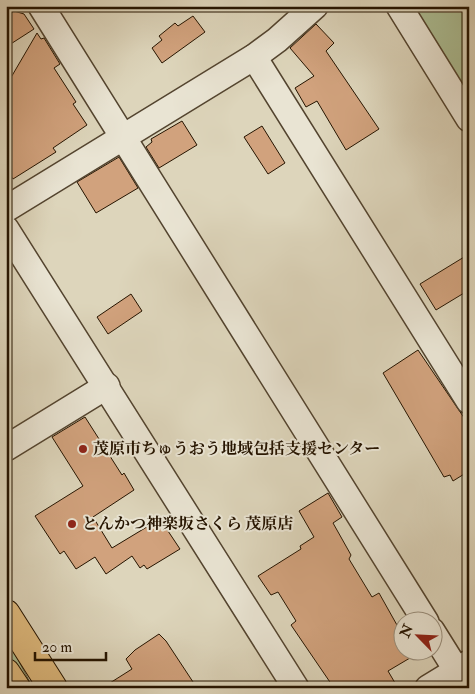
<svg xmlns="http://www.w3.org/2000/svg" width="475" height="694" viewBox="0 0 475 694" font-family="'IM FELL Double Pica','Noto Serif JP',serif">
<style>
.green{fill:#acbe94;stroke:#68694a}
.building{fill:#d1a27d;stroke:#251400}
.lines{fill:none;stroke-linecap:round;stroke-linejoin:round}
.minor-casing{stroke:#53442f;stroke-width:28}
.highway-casing{stroke:#251400;stroke-width:30}
.minor{stroke:#e9e4d3;stroke-width:25}
.highway{stroke:#deba7e;stroke-width:28}
.poi-dot{fill:#8f2418;stroke:#e9e4d3;stroke-width:2}
.labels{text-anchor:middle;dominant-baseline:central;stroke-width:4;stroke-linejoin:round;paint-order:stroke}
.poi-label{font-size:16px;font-weight:bold;fill:#251400;stroke:#e9e4d3;text-anchor:start}
</style>
<rect width="100%" height="100%" fill="#ddd5bb"/>
<filter id="stains"><feTurbulence type="fractalNoise" baseFrequency=".004" numOctaves="4"/><feColorMatrix values="0 0 0 0 .2 0 0 0 0 .09 0 0 0 0 .02 0 0 0 .5 -.17"/></filter>
<radialGradient id="worn" r=".72"><stop offset=".6" stop-color="#630" stop-opacity="0"/><stop offset="1" stop-color="#630" stop-opacity=".3"/></radialGradient>
<g class="green">
<polygon points="410,6 469,6 469,100"/>
<polygon points="6,637 33,688 29,688 6,651"/>
</g>
<g class="building">
<polygon points="14,11 24,14 34,29 6,47 6,16"/>
<polygon points="193,16 205,32 162,63 152,48 162,40 159,36 175,23 178,26"/>
<polygon points="316,24 334,43 326,51 379,129 346,150 317,101 306,107 295,88 314,76 290,48"/>
<polygon points="37,33 41,39 44,38 60,64 54,68 76,102 73,104 87,125 53,148 56,152 13,179 6,169 6,86"/>
<polygon points="182,121 197,145 159,168 146,147 152,142 151,139"/>
<polygon points="262,126 285,163 268,174 244,137"/>
<polygon points="119,157 138,188 96,213 77,182"/>
<polygon points="469,254 469,290 436,310 420,284"/>
<polygon points="131,294 142,311 108,334 97,317"/>
<polygon points="418,350 469,425 469,471 453,481 450,475 444,477 383,373"/>
<polygon points="85,417 122,475 124,473 134,490 93,517 112,548 160,519 180,549 147,569 144,565 140,568 132,556 106,574 95,557 76,569 64,551 60,554 35,516 83,486 52,437"/>
<polygon points="328,493 342,517 333,523 351,555 349,559 372,597 379,593 402,634 402,652 413,652 415,655 388,671 398,688 334,688 291,625 296,621 278,592 271,595 258,576 301,549 300,546 314,537 299,511"/>
<polygon points="159,634 166,641 197,688 102,688 132,669 126,659 135,650"/>
</g>
<g class="lines">
<g class="minor-casing">
<g id="minor">
<polyline points="41,6 426,622"/>
<polyline points="399,6 469,119"/>
<polyline points="254,57 469,401"/>
<polyline points="6,209 254,57 277,40 315,6"/>
<polyline points="6,229 296,688"/>
<polyline points="6,448 107,386"/>
<polyline points="432,631 457,671"/>
<polyline points="428,688 469,663"/>
</g>
</g>
<g class="highway-casing">
<g id="highway">
<polyline points="6,614 53,688"/>
<polyline points="6,673 16,688"/>
</g>
</g>
<use href="#minor" class="minor"/>
<use href="#highway" class="highway"/>
</g>
<g class="poi-dot">
<circle cx="83" cy="449" r="5"/>
<circle cx="72" cy="524" r="5"/>
</g>
<g class="labels">
<g class="poi-label">
<text x="93" y="449">茂原市ちゅうおう地域包括支援センター</text>
<text x="82" y="524">とんかつ神楽坂さくら 茂原店</text>
</g>
</g>
<rect width="475" height="694" fill="none" stroke="#ddd5bb" stroke-width="25"/>
<rect x="8" y="8" width="460" height="679" fill="none" stroke="#251400" stroke-width="2.5"/>
<rect x="12" y="12" width="450" height="669" fill="none" stroke="#251400"/>
<g transform="translate(418 636) rotate(294)"><circle r="24" fill="#e9e4d3" stroke="#9b917f"/>
<path d="M0-4L9 19L0 12L-9 19Z" fill="#8f2418"/>
<text y="-8" font-size="14" font-weight="bold" text-anchor="middle" fill="#251400">N</text>
</g>
<path d="M35 652v8h71v-8" fill="none" stroke="#251400" stroke-width="2.5"/>
<text x="42" y="652" font-size="15" fill="#251400" stroke="#e9e4d3" stroke-width="4" paint-order="stroke">20 m</text>
<rect width="100%" height="100%" filter="url(#stains)"/>
<rect width="100%" height="100%" fill="url(#worn)"/>
</svg>
